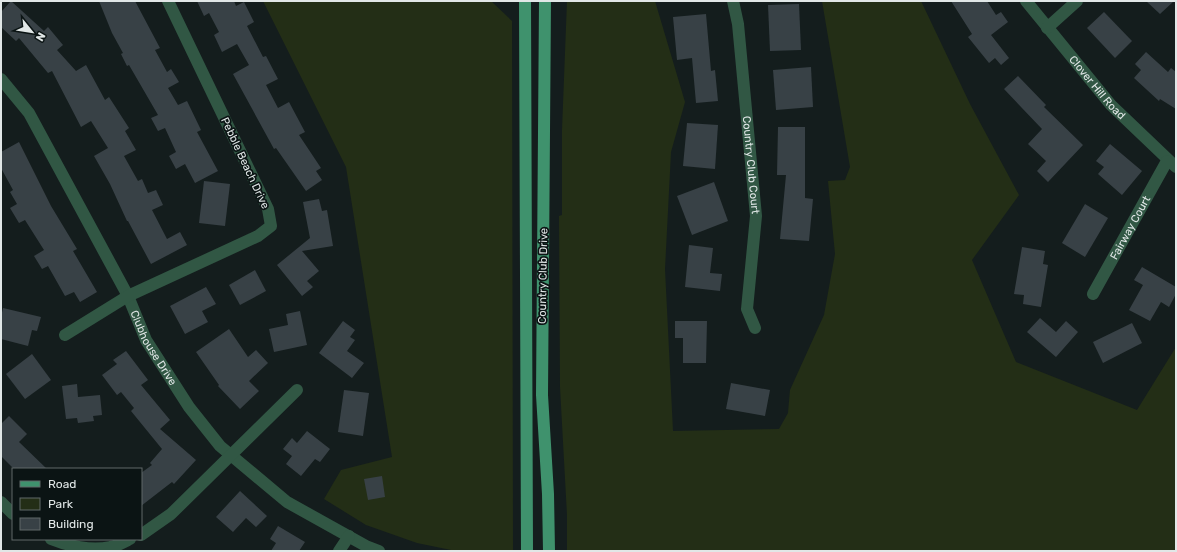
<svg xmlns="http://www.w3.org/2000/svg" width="1177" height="552" viewBox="0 0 1177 552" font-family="Rubik,sans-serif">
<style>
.green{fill:#232e16}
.building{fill:#384146}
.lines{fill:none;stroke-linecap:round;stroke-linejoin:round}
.minor{stroke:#315744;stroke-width:12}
.major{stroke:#3f926d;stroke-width:12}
.labels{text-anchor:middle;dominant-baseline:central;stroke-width:3.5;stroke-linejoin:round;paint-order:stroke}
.street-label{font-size:11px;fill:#e1e7e7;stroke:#0b1414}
</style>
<rect width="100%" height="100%" fill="#141d1d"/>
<g class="green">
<polygon points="263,1 491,1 512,21 513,551 456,551 417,543 366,525 324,499 341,470 392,457 346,167"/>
<polygon points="567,1 655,1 685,102 671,152 665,269 673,431 779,429 788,413 790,390 824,315 835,254 828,181 845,180 850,167 822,1 921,1 970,104 1019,195 972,260 1016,362 1137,410 1176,347 1176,551 567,551 567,515 560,387 559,216 562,215 562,130"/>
</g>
<g class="building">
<polygon points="11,1 44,31 48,27 63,45 57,50 76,71 86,65 105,100 109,97 129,128 125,131 136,150 124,156 138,181 142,179 148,193 156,190 163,205 152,210 167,239 180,232 187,245 151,264 128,221 127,221 110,184 94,156 108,148 91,121 81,127 52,71 48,73 19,38 16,41 1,27 1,12"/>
<polygon points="99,1 135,1 160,48 155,50 167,72 171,69 179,82 168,88 178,105 187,101 201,130 197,132 218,171 195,183 185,164 176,169 169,156 176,152 165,128 158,131 151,118 158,115 129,65 127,66 121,54 123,53 112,33"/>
<polygon points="197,1 234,1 236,6 244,2 254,22 247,26 263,57 266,56 278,79 266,85 278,108 289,102 305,132 299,135 321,168 316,171 322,180 306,191 276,148 274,149 233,74 249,65 237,44 222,52 214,35 219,32 209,13 204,16"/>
<polygon points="951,1 987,1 996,15 1001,12 1008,22 991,35 1009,58 1001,65 995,58 989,63 968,37 972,34"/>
<polygon points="1146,1 1174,1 1160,14"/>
<polygon points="799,4 801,50 770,51 768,5"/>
<polygon points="1104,12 1132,41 1115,58 1087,28"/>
<polygon points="706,14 711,71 715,70 718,101 696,103 692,58 677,60 673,17"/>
<polygon points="1146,52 1168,72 1171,68 1176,72 1176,109 1160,99 1159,101 1134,78 1141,70 1135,64"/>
<polygon points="811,67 813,107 776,110 773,70"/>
<polygon points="1018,76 1046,105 1044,107 1083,145 1048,182 1037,171 1046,161 1028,144 1042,129 1004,89"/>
<polygon points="687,123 718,125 715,169 683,166"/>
<polygon points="778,127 805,127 805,198 813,199 809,241 780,239 786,175 777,175"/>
<polygon points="19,142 51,206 77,249 73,251 97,292 80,302 74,292 65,296 48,266 42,269 34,256 44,250 25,220 19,223 10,208 17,204 10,192 13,190 1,168 1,152"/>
<polygon points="1110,144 1142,171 1122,195 1098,174 1104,167 1096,161"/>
<polygon points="204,181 230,184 225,226 199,223"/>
<polygon points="714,182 728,221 692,235 677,196"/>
<polygon points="319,199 322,211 327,210 333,246 302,251 319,271 307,281 313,287 302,296 277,265 310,238 303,202"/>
<polygon points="1085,204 1108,218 1085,257 1062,243"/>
<polygon points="689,245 713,248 710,273 722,274 720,291 685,287"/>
<polygon points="1022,247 1045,251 1043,264 1048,265 1041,307 1023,304 1024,295 1014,294"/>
<polygon points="1142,267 1176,287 1176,294 1169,307 1161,302 1150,321 1129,310 1143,285 1134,280"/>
<polygon points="255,270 266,291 240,305 229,285"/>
<polygon points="206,287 216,304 202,311 208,322 185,334 170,306"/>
<polygon points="3,308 41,317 37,331 32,330 28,346 1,339 1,317"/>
<polygon points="300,311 307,345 274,352 269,329 288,325 286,314"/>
<polygon points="1040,318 1056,332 1066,321 1078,332 1056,357 1027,332"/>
<polygon points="343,321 355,330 350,337 355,340 347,351 364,363 352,378 319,353"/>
<polygon points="675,321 707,321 706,363 683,363 683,338 675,338"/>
<polygon points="1132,323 1142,343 1103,363 1093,342"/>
<polygon points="229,329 248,357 256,350 268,363 249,381 259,391 240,409 218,386 219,385 196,352"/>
<polygon points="126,351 148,380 141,385 170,420 160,429 196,460 174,484 172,482 141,506 141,473 152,465 150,463 162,449 131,411 134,408 121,392 117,395 102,375 117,364 113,360"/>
<polygon points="32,354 51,380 25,399 6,374"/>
<polygon points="731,383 770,390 765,416 726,409"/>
<polygon points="77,384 78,397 100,395 102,415 93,416 94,421 78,423 77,418 66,419 62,386"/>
<polygon points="344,390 369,393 363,436 338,432"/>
<polygon points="9,416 27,434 19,442 47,469 14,469 1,456 1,424"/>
<polygon points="307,431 330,449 320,462 315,459 301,476 286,464 292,456 283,449 292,438 297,443"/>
<polygon points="382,476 385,497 368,500 364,479"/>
<polygon points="240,491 267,516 256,527 246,518 233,532 216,517"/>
<polygon points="278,526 305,542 299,551 271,551 276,543 270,539"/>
</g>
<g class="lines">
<g class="minor">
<path id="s1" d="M733,1L738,24L756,216L747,309L755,328"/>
<path id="s2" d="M1026,1L1111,105L1176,167"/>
<polyline points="1047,28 1077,1"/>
<path id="s3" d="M1,79L29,113L128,296L146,340L189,407L220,446L287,502L366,546L379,551"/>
<path id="s4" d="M1093,294L1167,161"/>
<polyline points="65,335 128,296 258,236 271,226 268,209 168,1"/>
<polyline points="1,502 13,514"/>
<polyline points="141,535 171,514 297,390"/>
<path d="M51,539C68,546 91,551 110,547C117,546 124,542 130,539"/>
<polyline points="339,551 349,536"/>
</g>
<g class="major">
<polyline points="525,1 527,551"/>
<polyline points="545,1 542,395 548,494 549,551"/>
</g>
</g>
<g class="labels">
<g class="street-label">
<text stroke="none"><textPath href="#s2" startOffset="112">Clover Hill Road</textPath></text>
<text transform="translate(245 163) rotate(65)">Pebble Beach Drive</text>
<text stroke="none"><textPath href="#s1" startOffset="165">Country Club Court</textPath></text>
<text stroke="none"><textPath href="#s4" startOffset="76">Fairway Court</textPath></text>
<text transform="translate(543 276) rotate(-89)">Country Club Drive</text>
<text stroke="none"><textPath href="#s3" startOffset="310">Clubhouse Drive</textPath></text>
</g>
</g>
<rect width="1177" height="552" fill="none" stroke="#e1e7e7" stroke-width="4"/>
<rect x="12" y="468" width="130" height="72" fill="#0b1414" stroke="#616868"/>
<rect x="20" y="481" width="20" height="6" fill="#3f926d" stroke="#616868"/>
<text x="48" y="488" font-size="12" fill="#e1e7e7">Road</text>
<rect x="20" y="498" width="20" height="12" fill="#232e16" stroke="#616868"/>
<text x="48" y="508" font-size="12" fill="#e1e7e7">Park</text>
<rect x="20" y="518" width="20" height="12" fill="#384146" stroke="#616868"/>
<text x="48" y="528" font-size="12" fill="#e1e7e7">Building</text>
<g transform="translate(32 32) rotate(120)" stroke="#0b1414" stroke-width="3" paint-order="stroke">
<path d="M0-3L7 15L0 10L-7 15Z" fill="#e1e7e7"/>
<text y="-6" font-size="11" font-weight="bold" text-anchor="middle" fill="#e1e7e7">N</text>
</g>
</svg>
